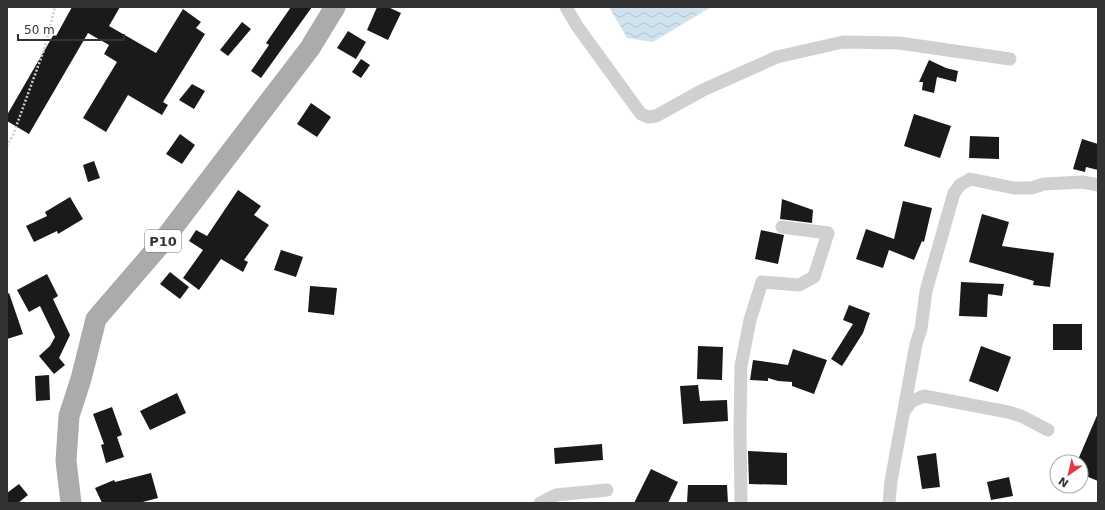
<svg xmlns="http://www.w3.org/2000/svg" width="1105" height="510" viewBox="0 0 1105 510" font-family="'DejaVu Sans',sans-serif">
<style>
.water{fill:url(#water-waves)}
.building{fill:#1a1a1a}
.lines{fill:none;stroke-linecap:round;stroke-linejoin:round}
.path{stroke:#cdcdcd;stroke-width:2.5;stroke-dasharray:2 2;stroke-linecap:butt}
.minor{stroke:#d0d0d0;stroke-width:13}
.primary{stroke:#ababab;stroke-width:21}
.labels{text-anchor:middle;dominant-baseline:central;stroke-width:4;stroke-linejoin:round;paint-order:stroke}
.shield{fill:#fff;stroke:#707070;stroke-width:1}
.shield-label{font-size:13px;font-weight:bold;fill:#333}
</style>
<defs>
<pattern id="water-waves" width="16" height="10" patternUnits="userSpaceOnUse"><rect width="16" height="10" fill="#cfe2ee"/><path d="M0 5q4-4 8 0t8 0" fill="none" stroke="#b2c2cd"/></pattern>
</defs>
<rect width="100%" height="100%" fill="#fff"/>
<polygon class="water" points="609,7 711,7 653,42 627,38"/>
<g class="building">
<polygon points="72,7 120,7 109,26 156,53 183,9 201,22 196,28 205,34 163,102 168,105 162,115 128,95 106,132 83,118 117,62 104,54 109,45 88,33 29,134 7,121 7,115 54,34 56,36"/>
<polygon points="291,7 312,7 261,78 251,71 269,45 266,43"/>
<polygon points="377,7 388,7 401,13 388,40 367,30"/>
<polygon points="242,22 251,29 228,56 220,50"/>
<polygon points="348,31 366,42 356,59 337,48"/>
<polygon points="361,59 370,65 361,78 352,72"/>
<polygon points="929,60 946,68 958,71 956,82 937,77 934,93 922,90 923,82 919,82"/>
<polygon points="192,84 205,91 194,109 179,100"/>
<polygon points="311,103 331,117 317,137 297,124"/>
<polygon points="914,114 951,126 940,158 904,146"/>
<polygon points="180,134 195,145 182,164 166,154"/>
<polygon points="970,136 999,137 999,159 969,158"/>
<polygon points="1082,139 1098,144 1098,170 1086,167 1085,172 1073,169"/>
<polygon points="94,161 100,178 88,182 83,165"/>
<polygon points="238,190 261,206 254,215 269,225 244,260 248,262 243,272 221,259 199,290 183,278 203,250 189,241 196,230 207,236"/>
<polygon points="70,197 83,219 58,234 57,231 34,242 26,226 47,216 45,212"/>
<polygon points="782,199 813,210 812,223 780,219"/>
<polygon points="903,201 932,208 924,242 922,241 914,260 889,250 883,268 856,259 866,229 894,239"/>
<polygon points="982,214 1009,222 1002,246 1054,253 1050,287 1033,285 1034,281 969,262"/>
<polygon points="761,230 784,235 778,264 755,259"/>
<polygon points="281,250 303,257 296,277 274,270"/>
<polygon points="170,272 189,287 180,299 160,284"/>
<polygon points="47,274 58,296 53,299 70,335 59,358 65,365 54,374 39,356 50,346 55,337 40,306 29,312 17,290"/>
<polygon points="961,282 1004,284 1002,296 988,294 987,317 959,316"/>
<polygon points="310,286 337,288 334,315 308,312"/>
<polygon points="9,293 23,334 7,339 7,294"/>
<polygon points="849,305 870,313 863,333 842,366 831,359 853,324 843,320"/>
<rect x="1053" y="324" width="29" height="26"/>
<polygon points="698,346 723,347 722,380 697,379"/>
<polygon points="981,346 1011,357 998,392 969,381"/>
<polygon points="793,349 827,360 814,394 792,386 792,382 778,381 768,378 768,381 750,380 753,360 788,365"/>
<polygon points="49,375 50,400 36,401 35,376"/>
<polygon points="698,385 700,401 727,400 728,421 683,424 680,386"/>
<polygon points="177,393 186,413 150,430 140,411"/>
<polygon points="112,407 122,435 117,437 124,457 106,463 101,445 104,444 93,414"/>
<polygon points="1098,413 1098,481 1081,474 1081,462 1077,462"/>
<polygon points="602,444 603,460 555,464 554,448"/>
<polygon points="748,451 787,453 787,485 749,484"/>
<polygon points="936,453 940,487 922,489 917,456"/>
<polygon points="651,469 678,482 668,503 634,503"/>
<polygon points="151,473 158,498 139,503 102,503 95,488 114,480 115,482"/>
<polygon points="1009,477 1013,496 991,500 987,482"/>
<polygon points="19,484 28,495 18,503 7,503 7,493"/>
<polygon points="688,485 727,485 728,503 687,503"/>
</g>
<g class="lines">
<polyline class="path" points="7,146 13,135 44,50 55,7"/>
<g class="minor">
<polyline points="566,7 577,26 641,114 648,117 656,116 703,90 777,57 843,42 899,43 1010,59"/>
<polyline points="905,410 912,401 924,396 1008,412 1021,416 1048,430"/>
<polyline points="540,503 556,495 607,490"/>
<polyline points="741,503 740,428 741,366 750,320 762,282 799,285 814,277 828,233 782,227"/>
<polyline points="889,503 891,481 916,344 921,329 926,291 954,193 960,185 970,179 1014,188 1031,188 1044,184 1082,182 1098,185"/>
</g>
<polyline class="primary" points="71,503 66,461 69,416 81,379 96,319 159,246 310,48 335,7"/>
</g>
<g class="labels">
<rect class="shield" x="145" y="230" width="36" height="22" rx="3"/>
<g class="shield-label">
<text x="163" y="241">P10</text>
</g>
</g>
<rect width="1105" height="510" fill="none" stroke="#333333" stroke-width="16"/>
<g transform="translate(1069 474) rotate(214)"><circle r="19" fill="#ffffff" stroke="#adadad"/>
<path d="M0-3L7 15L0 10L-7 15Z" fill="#e63946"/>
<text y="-6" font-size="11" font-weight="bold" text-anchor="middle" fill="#333333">N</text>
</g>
<path d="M18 34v6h106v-6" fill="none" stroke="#333333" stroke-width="2"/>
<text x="24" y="34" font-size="12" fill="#333333" stroke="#ffffff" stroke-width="3" paint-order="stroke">50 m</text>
</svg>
